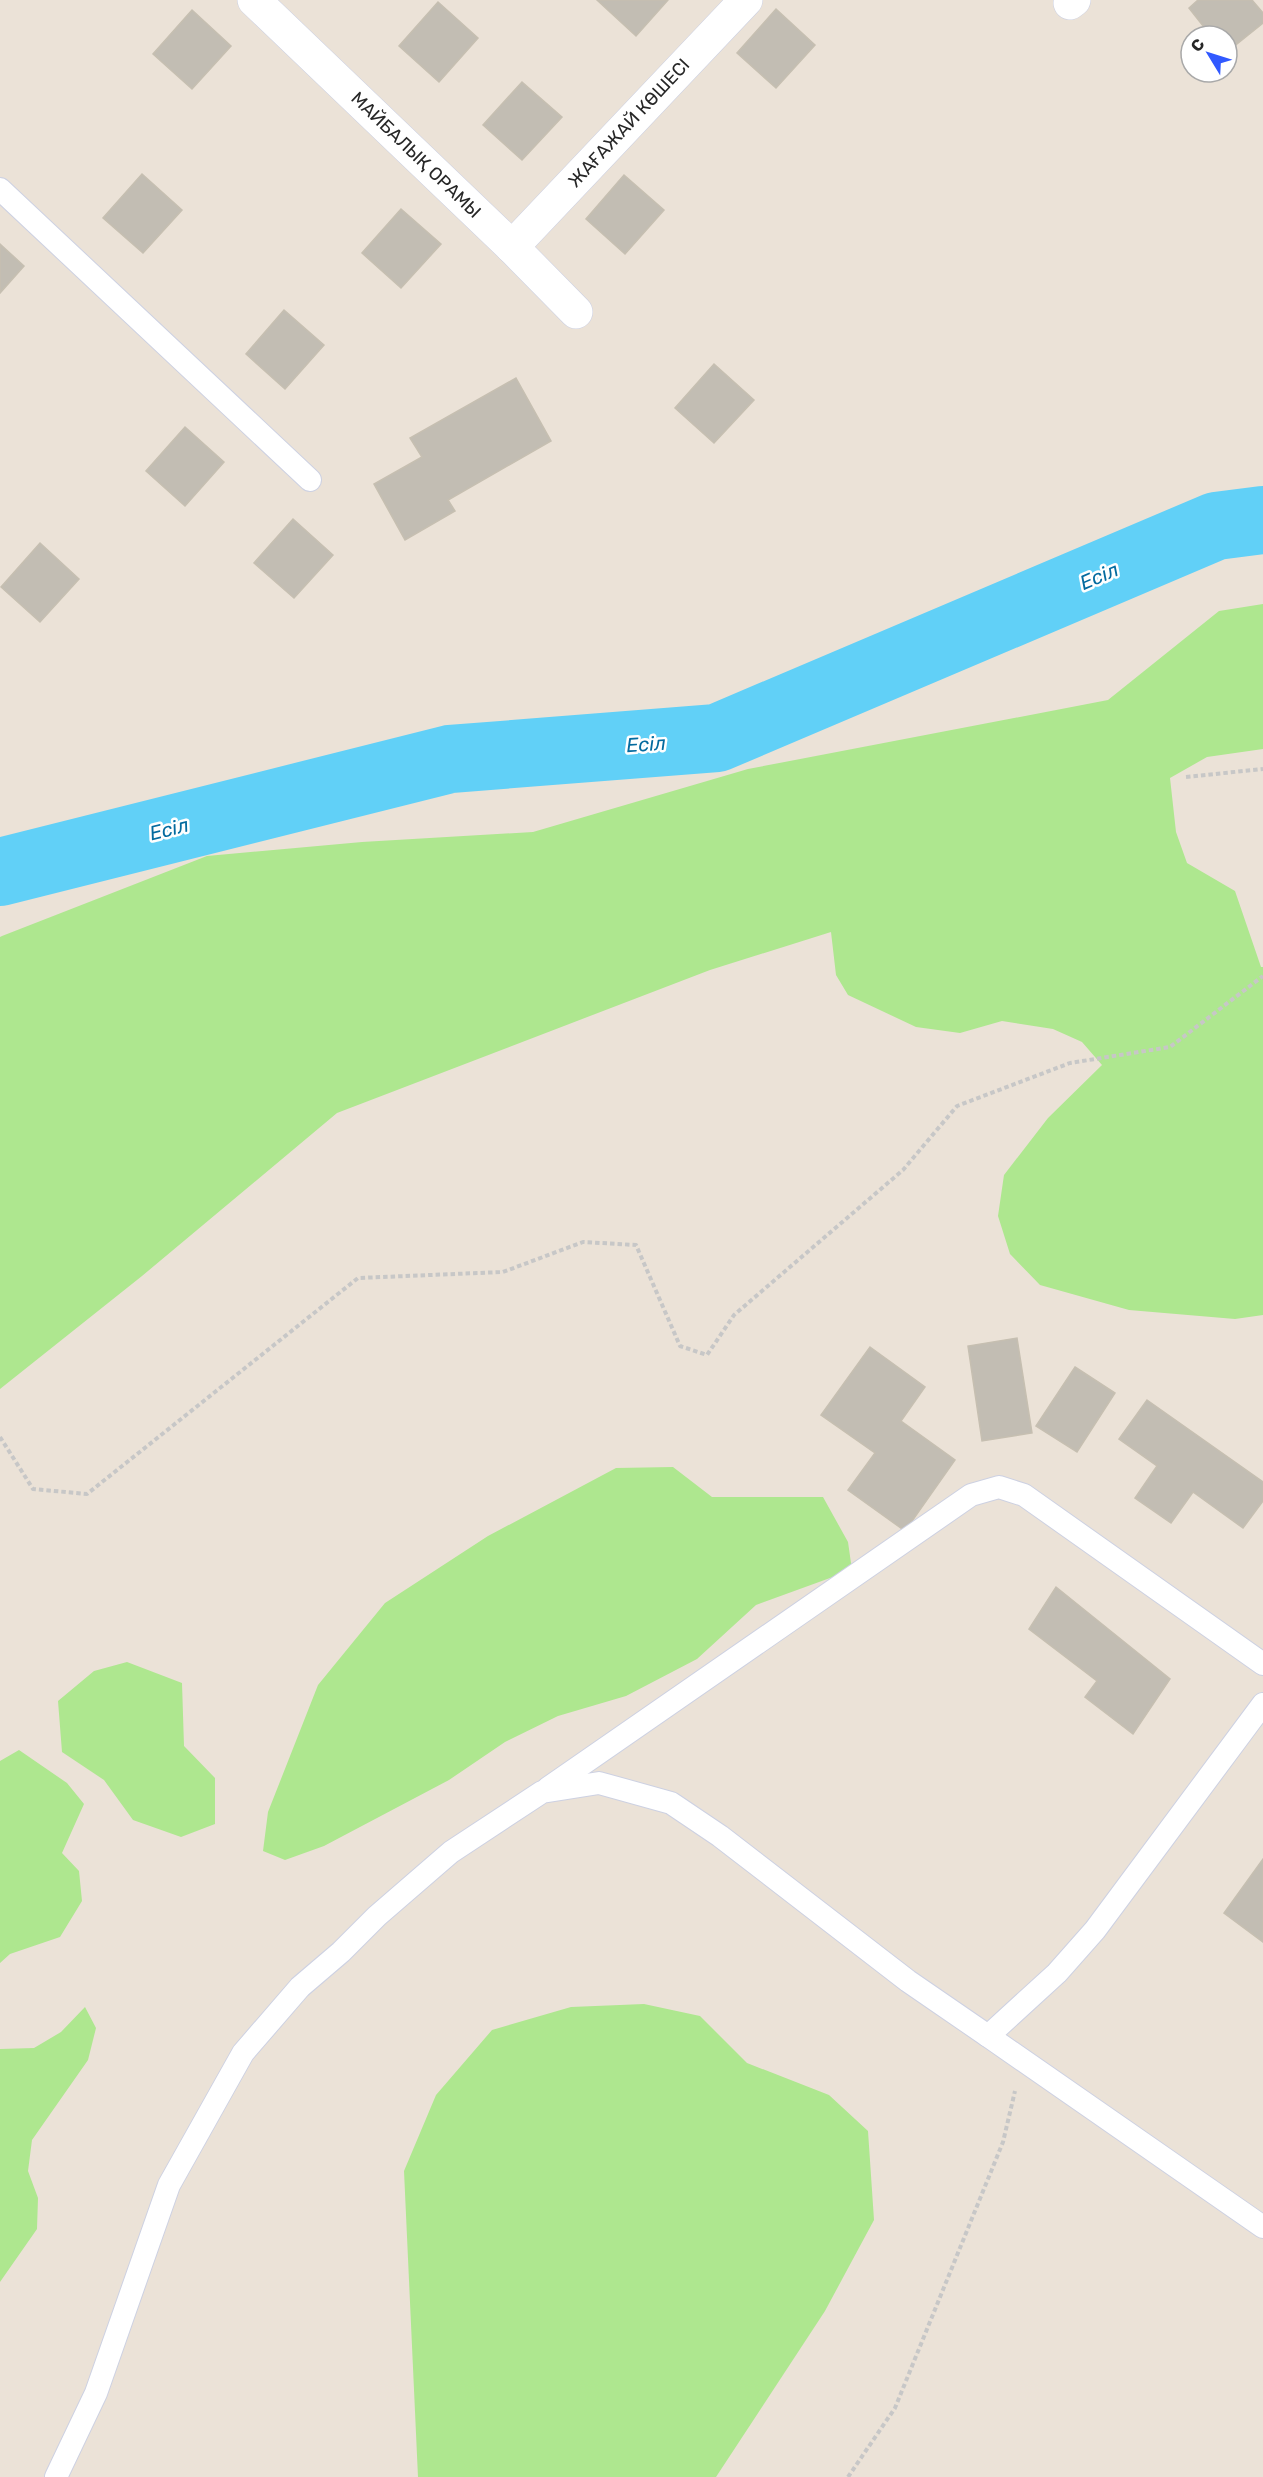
<svg xmlns="http://www.w3.org/2000/svg" width="1263" height="2477" viewBox="0 0 1263 2477" font-family="Rubik,sans-serif">
<style>
.green{fill:#aee78f}
.lines{fill:none;stroke-linecap:round;stroke-linejoin:round}
.river{stroke:#61d0f7;stroke-width:68}
.building{fill:#c2bdb3;stroke:#c6bfb1;stroke-width:1.5}
.lane-casing{stroke:#cdd1e2;stroke-width:24}
.street-casing{stroke:#cdd1e2;stroke-width:34}
.path{stroke:#c7c7c7;stroke-width:4;stroke-dasharray:4.5 3;stroke-linecap:butt}
.lane{stroke:#fff;stroke-width:22}
.street{stroke:#fff;stroke-width:33}
.labels{text-anchor:middle;dominant-baseline:central;stroke-width:5;stroke-linejoin:round;paint-order:stroke}
.street-label{font-size:18px;fill:#272727;stroke:#fff}
.water-label{font-size:20px;font-style:italic;fill:#046b9f;stroke:#fff}
</style>
<rect width="100%" height="100%" fill="#ebe2d7"/>
<g class="green">
<polygon points="1263,604 1263,749 1207,757 1170,778 1176,832 1187,863 1235,891 1261,967 1263,967 1263,1315 1235,1319 1129,1310 1040,1285 1010,1254 998,1216 1004,1175 1048,1118 1102,1065 1082,1042 1053,1029 1002,1021 960,1033 916,1027 848,995 836,975 831,932 710,970 337,1113 142,1276 0,1389 0,937 2,936 207,856 362,842 533,832 748,769 1108,700 1219,611"/>
<polygon points="673,1467 712,1497 823,1497 848,1542 852,1570 756,1605 697,1659 626,1696 558,1716 505,1742 449,1780 324,1846 285,1860 263,1851 268,1812 318,1685 385,1603 488,1536 616,1468"/>
<polygon points="127,1662 182,1683 184,1746 215,1778 215,1824 181,1837 133,1820 104,1780 62,1752 58,1701 94,1671"/>
<polygon points="19,1750 67,1783 84,1804 62,1853 79,1871 82,1901 60,1937 10,1954 0,1963 0,1761"/>
<polygon points="644,2004 700,2016 747,2063 829,2095 868,2131 874,2220 825,2311 716,2477 418,2477 404,2171 436,2095 492,2030 571,2007"/>
<polygon points="85,2007 96,2028 88,2060 32,2140 28,2171 38,2198 37,2229 0,2282 0,2049 34,2048 61,2032"/>
</g>
<g class="lines">
<polyline class="river" points="0,872 450,759 717,738 1216,526 1263,520"/>
</g>
<g class="building">
<polygon points="597,0 668,0 636,36"/>
<polygon points="1198,0 1252,0 1263,13 1263,23 1227,52 1227,36 1211,36 1189,8"/>
<polygon points="438,2 478,38 439,82 399,46"/>
<polygon points="776,9 815,45 776,88 737,53"/>
<polygon points="192,10 231,46 192,89 153,54"/>
<polygon points="522,82 562,117 522,160 483,125"/>
<polygon points="142,174 182,210 143,253 103,218"/>
<polygon points="624,175 664,210 625,254 586,219"/>
<polygon points="401,209 441,244 401,288 362,253"/>
<polygon points="0,244 24,266 0,293"/>
<polygon points="284,310 324,345 285,389 246,354"/>
<polygon points="714,364 754,400 714,443 675,408"/>
<polygon points="516,378 551,441 448,500 455,511 405,540 374,484 422,457 410,438"/>
<polygon points="185,427 224,462 185,506 146,471"/>
<polygon points="293,519 333,555 294,598 254,563"/>
<polygon points="40,543 79,579 40,622 1,587"/>
<polygon points="1017,1338 1032,1433 982,1441 968,1346"/>
<polygon points="870,1347 925,1387 901,1421 955,1460 905,1531 848,1490 875,1453 821,1415"/>
<polygon points="1075,1367 1115,1393 1077,1452 1036,1426"/>
<polygon points="1147,1400 1263,1482 1263,1501 1243,1528 1193,1492 1171,1523 1135,1498 1157,1466 1119,1439"/>
<polygon points="1056,1587 1170,1679 1133,1734 1085,1697 1097,1681 1029,1629"/>
<polygon points="1263,1859 1263,1942 1224,1913"/>
</g>
<g class="lines">
<g class="lane-casing">
<g id="lane">
<polyline points="0,189 310,480"/>
<polyline points="548,1788 971,1495 999,1487 1024,1495 1263,1664"/>
<polyline points="988,2036 1263,2227"/>
<polyline points="56,2477 96,2393 169,2185 243,2053 300,1987 341,1952 377,1916 451,1852 542,1792 599,1783 671,1803 720,1836 908,1981 988,2036 1057,1973 1095,1930 1263,1704"/>
</g>
</g>
<g class="street-casing">
<g id="street">
<polyline points="254,0 512,247 576,312"/>
<polyline points="1070,3 1074,0"/>
<polyline points="512,247 746,0"/>
</g>
</g>
<g class="path">
<polyline points="1186,777 1263,769"/>
<polyline points="0,1437 33,1489 87,1494 358,1278 503,1272 583,1242 636,1245 680,1346 707,1355 734,1315 903,1170 957,1106 1070,1063 1170,1047 1263,976"/>
<polyline points="848,2477 895,2408 1003,2142 1015,2091"/>
</g>
<use href="#lane" class="lane"/>
<use href="#street" class="street"/>
</g>
<g class="labels">
<g class="street-label">
<text transform="translate(629 123) rotate(-47)">ЖАҒАЖАЙ КӨШЕСІ</text>
<text transform="translate(416 155) rotate(44)">МАЙБАЛЫҚ ОРАМЫ</text>
</g>
<g class="water-label">
<text transform="translate(1099 576) rotate(-23)">Есіл</text>
<text transform="translate(646 744) rotate(-4)">Есіл</text>
<text transform="translate(169 829) rotate(-14)">Есіл</text>
</g>
</g>
<g transform="translate(1209 54) rotate(308)"><circle r="28" fill="#ffffff" stroke="#a9a9a9" stroke-width="1.5"/>
<path d="M0-4.5L10 22L0 15L-10 22Z" fill="#3159ff"/>
<text y="-9" font-size="16" font-weight="bold" text-anchor="middle" fill="#272727">С</text>
</g>
</svg>
